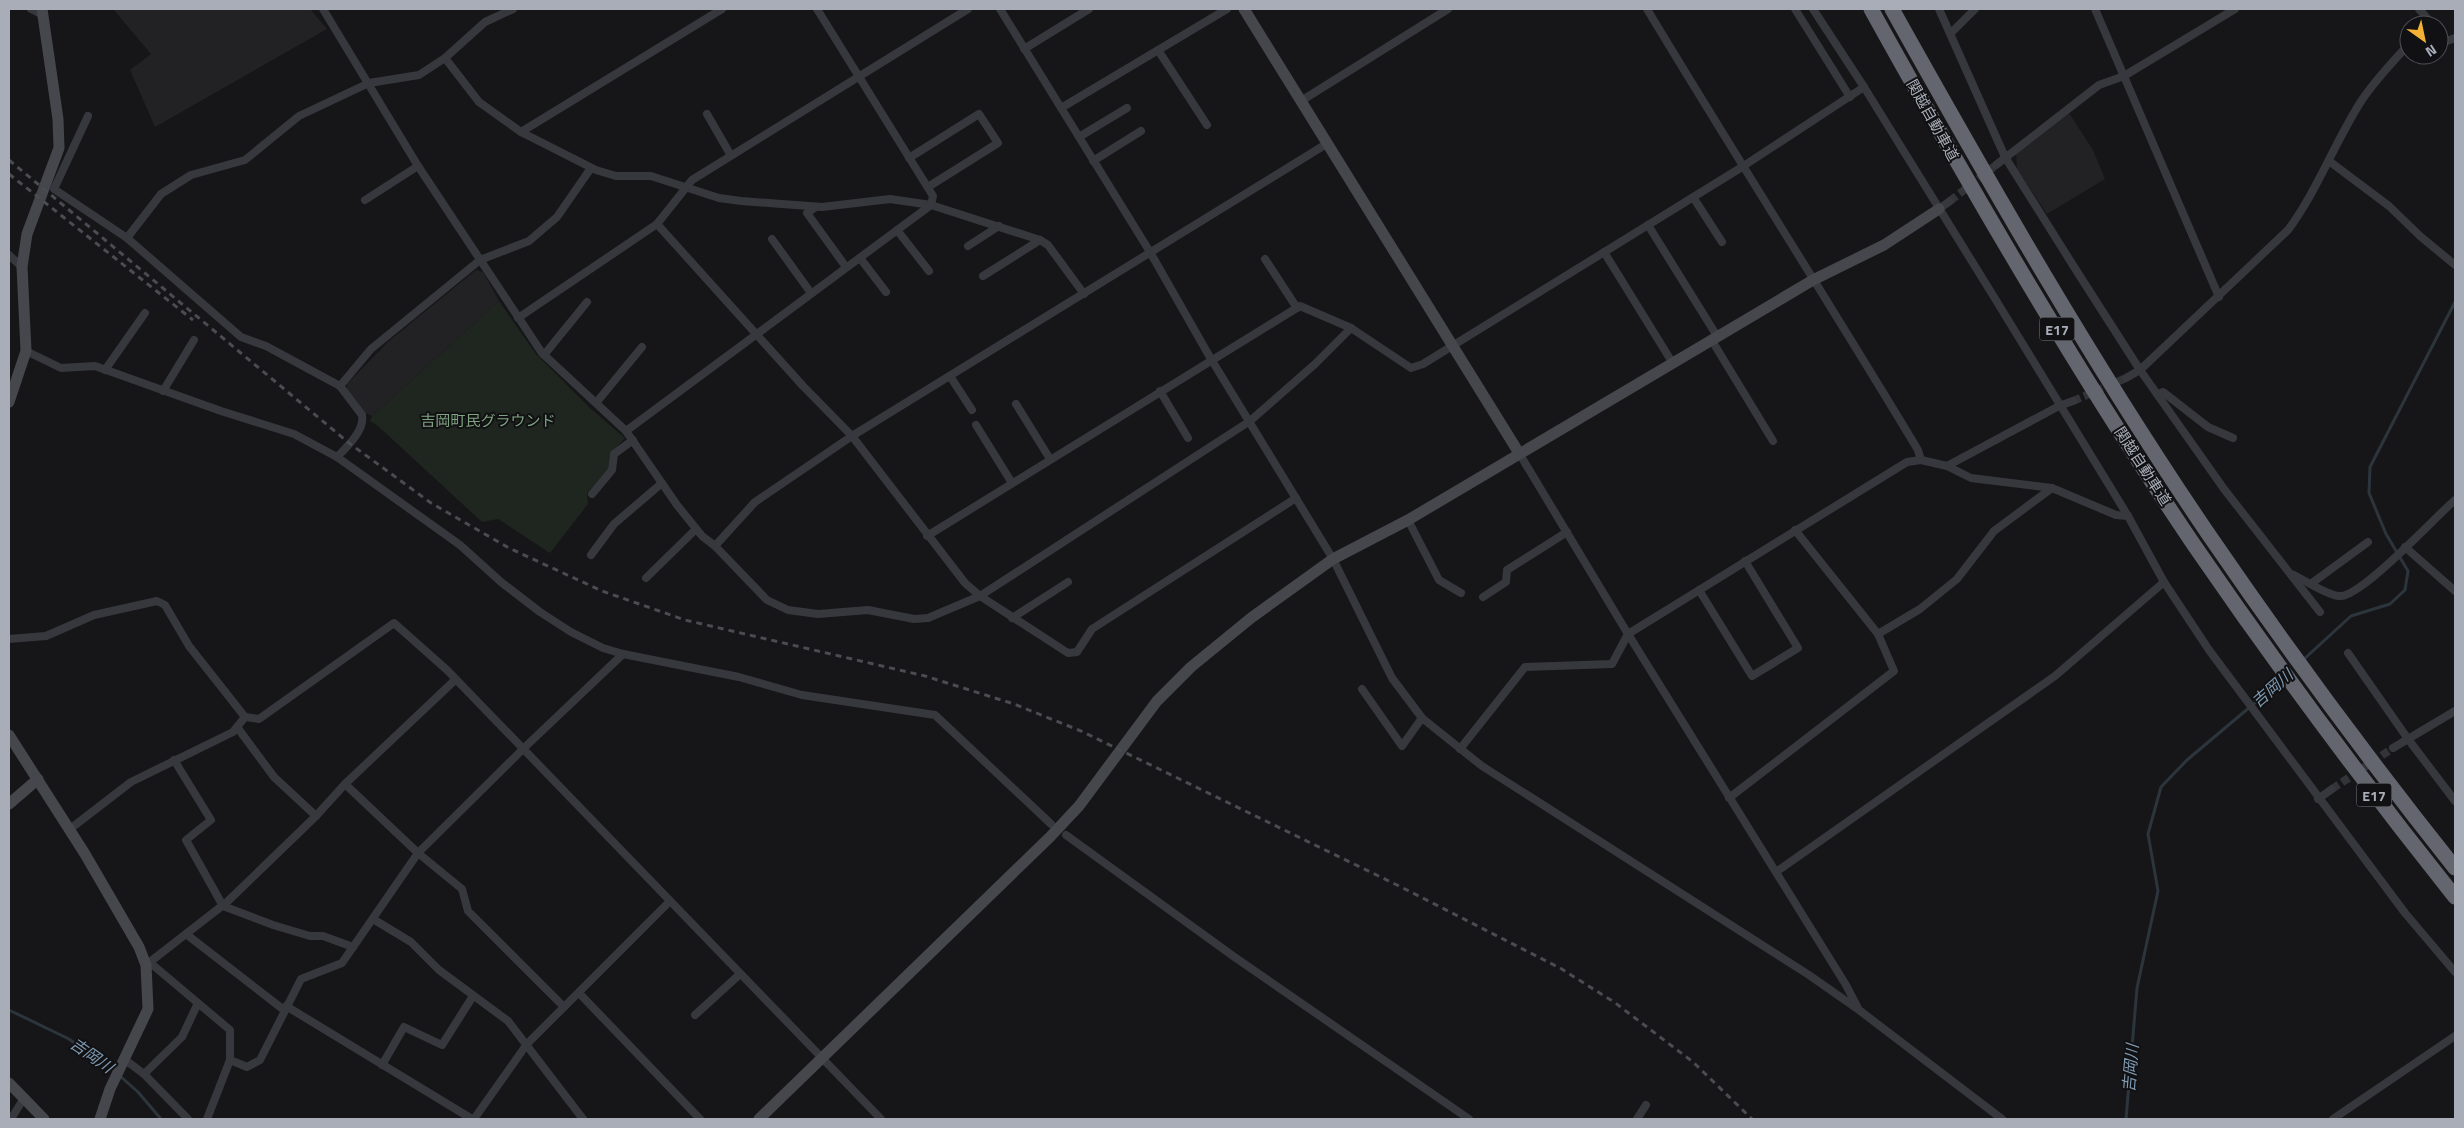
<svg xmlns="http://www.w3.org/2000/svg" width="2464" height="1128" viewBox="0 0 2464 1128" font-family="'Titillium Web','Noto Sans JP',sans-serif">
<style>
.built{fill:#222225}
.green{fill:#1e261f}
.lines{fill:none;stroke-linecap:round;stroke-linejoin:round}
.stream{stroke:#2c353c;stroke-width:3}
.street-tunnel{stroke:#333438;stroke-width:8;stroke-dasharray:8 4;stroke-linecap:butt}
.street{stroke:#37383d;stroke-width:8}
.secondary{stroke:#45474d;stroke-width:11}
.highway{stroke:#63666e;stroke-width:15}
.rail{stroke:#4a4c52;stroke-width:3;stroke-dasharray:6 5;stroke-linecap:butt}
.labels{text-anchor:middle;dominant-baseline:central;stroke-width:4;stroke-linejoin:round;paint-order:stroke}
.shield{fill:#111113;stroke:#7b7e86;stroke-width:1}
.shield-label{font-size:14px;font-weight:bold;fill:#a8adb8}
.street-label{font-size:15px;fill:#a8adb8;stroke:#111113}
.park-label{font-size:15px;fill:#7fa381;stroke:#111113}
.water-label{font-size:16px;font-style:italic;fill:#7f9bb3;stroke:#111113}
</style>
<rect width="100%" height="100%" fill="#161618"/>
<g class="built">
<polygon points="113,9 310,9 327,29 155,127 130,70 151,54"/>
<polygon points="2069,113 2093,150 2105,179 2047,214 2017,169 2016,154"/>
<polygon points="476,270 483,272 499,301 372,416 365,413 347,393 347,384 389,341"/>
</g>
<polygon class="green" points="499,301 536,354 591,409 625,438 610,454 608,469 587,493 588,504 550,553 498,519 482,522 378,426 370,421 372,416"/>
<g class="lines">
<g class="stream">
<polyline points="2303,660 2351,616 2390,604 2405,590 2408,571 2386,534 2369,493 2370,467 2455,302"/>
<polyline points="9,1010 69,1039 116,1072"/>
<polyline points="120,1076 138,1092 161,1119"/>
<polyline points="2126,1119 2137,988 2158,891 2148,834 2161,787 2187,760 2282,680"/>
</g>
<g class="street-tunnel">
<polyline points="1950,201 1996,165"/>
<polyline points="2073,401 2126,378"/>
<polyline points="2332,789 2393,748"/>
</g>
<g class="street">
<polyline points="31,9 43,15"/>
<polyline points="323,9 418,166 542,353 626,431 677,505 702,536 715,546 767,600 788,610 818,614 868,610 914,619 928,618 980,596 1250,421 1315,364 1351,328"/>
<polyline points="1000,9 1150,252 1211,359 1333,559 1392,678 1422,718 1482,766 1809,975 1859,1010 2002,1119"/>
<path d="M1647,9C1736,157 1829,302 1918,450L1921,460"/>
<polyline points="1795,9 1850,97"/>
<polyline points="1813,9 1864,87 1994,297 2128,516 2164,582 2209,650 2405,913 2455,972"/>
<polyline points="1939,9 2005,157 2076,270 2140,370 2224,489 2320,612"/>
<polyline points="2095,9 2219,297"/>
<polyline points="2419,9 2433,25"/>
<polyline points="2439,32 2447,41 2455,38"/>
<polyline points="1951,33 1975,9"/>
<polyline points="1024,49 1089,9"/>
<polyline points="1158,50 1207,125"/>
<polyline points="445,58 479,102 521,132 596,170 616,176 651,176 719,198 741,201 822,207 890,199 931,205 1040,240 1048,245 1084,294"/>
<polyline points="1301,101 1448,9"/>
<polyline points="1061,108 1227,9"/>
<polyline points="707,114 730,154"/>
<polyline points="88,116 54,189 127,238"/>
<polyline points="521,132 722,9"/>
<polyline points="1079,137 1127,108"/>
<polyline points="909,158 979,114 998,143 928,187"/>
<polyline points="1093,161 1141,131"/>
<polyline points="2329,161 2389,206 2420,236 2455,265"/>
<polyline points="1996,165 2099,85 2124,76 2235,9"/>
<polyline points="1693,197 1722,242"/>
<polyline points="365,200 418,166"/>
<polyline points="816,207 807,213 846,267"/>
<polyline points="1939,209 1950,201"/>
<polyline points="657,224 803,386 852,436 965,583 980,596 1068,653 1077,652 1092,629 1296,498"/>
<polyline points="1648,225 1717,336"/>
<polyline points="897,230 929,271"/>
<polyline points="772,239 811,293"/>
<polyline points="968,246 999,226"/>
<polyline points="1604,252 1672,362"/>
<polyline points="9,255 22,267"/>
<polyline points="860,258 886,292"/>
<polyline points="1265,259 1297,308"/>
<polyline points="983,276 1040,240"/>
<polyline points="518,318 657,224 692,180 968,9"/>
<polyline points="1711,339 1773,441"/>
<polyline points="26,351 61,368 95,366 221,411 294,434 337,457 460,545 501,582 540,612 571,632 603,648 623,654 739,677 802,695 935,715 1051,824"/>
<polyline points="544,355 587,302"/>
<polyline points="105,370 145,313"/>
<polyline points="950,376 972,410"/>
<path d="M2126,378L2140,370L2288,230C2317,191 2334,144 2360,103C2374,81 2392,63 2409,44"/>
<polyline points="340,386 371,349 480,260 529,241 557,217 591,168"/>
<polyline points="163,391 194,340"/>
<polyline points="1160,391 1188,438"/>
<polyline points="2157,394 2163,392 2208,427 2233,438"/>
<polyline points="596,403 642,347"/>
<polyline points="1016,404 1050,459"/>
<polyline points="976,425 1012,483"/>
<polyline points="626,431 931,205 933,196 817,9"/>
<polyline points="1519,453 1628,634 1846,985 1858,1008"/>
<path d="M337,457C347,447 365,430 362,415L340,386L266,346L241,337L127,238L161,194L191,175L245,160L299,116L369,83L419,75L445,58L485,22L513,9"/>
<polyline points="1947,466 1971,478 2052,488 2116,515 2128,516"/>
<polyline points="592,494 612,470 614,454 633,440"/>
<polyline points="1408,520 1439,580 1461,593"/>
<polyline points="1795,530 1878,634"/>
<polyline points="927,536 1300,306 1351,328 1411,368 1423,364 1742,167 1864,87"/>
<polyline points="715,546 755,502 852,436 1328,143"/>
<polyline points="2405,547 2455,591"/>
<polyline points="591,555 614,524 662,483"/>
<path d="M2294,575C2306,581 2327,595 2339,596C2360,599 2436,516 2455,500"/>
<polyline points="646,578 696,529"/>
<polyline points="2312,583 2368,542"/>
<polyline points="1699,590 1752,676 1798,648 1745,561"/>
<polyline points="1483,597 1506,582 1507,570 1567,532"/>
<polyline points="1012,618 1068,582"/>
<polyline points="9,639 46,636 94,615 157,601 165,605 189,646 245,717 259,719 394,623 447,670 881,1119"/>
<polyline points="2348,653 2408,739 2455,801"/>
<polyline points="1362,689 1402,746 1422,718"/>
<polyline points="237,727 274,777 316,816"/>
<polyline points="2393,748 2455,711"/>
<polyline points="1460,749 1525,667 1612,664 1628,634 1907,462 1921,460 1947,466 2059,406 2073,401"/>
<polyline points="174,760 211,820 186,840 223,906 273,925 310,936 323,936 353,947"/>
<polyline points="345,784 418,853 462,889 468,911 564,1007"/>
<polyline points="1729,798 1894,671 1878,634 1920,609 1957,579 1994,531 2052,488"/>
<polyline points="2318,799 2332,789"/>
<polyline points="70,829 131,782 233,732 245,717"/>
<polyline points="1066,835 1233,956 1469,1119"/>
<polyline points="1776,872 2055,676 2164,582"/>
<polyline points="373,919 411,942 439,970 508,1021 583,1119"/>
<polyline points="186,934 284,1010"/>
<polyline points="146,965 154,966 230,1030 230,1060 247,1067 260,1060 301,979 342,963 418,853 523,749 623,654"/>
<polyline points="146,965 227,902 316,816 345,784 455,680"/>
<polyline points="579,993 700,1119"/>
<polyline points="286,1006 472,1119"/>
<polyline points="695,1015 740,974"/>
<polyline points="124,1059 144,1074 188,1119"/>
<polyline points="382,1065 404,1027 442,1045 473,996"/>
<polyline points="144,1074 182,1037 198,1003"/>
<polyline points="11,1119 24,1098"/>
<polyline points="207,1119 230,1060"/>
<polyline points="474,1119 527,1044 669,902"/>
<polyline points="1637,1119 1646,1105"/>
<polyline points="2333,1119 2455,1036"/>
</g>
<g class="secondary">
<polyline points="1244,9 1519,453"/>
<polyline points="9,402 26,351 22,267 27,234 59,148 58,119 42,9"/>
<polyline points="9,735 85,854 139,947 146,965 148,1009 110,1089 100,1119"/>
<polyline points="9,804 38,779"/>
<polyline points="9,1083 44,1119"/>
<polyline points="759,1119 1050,837 1079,806 1157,701 1191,667 1251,618 1333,559 1408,520 1813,280 1884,245 1939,209"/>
</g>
<g class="highway">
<path d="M1871,9C1972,191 2077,372 2194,545C2277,666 2364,783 2455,897"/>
<path d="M1892,9C1992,188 2094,366 2209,535C2287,649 2369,760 2455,868"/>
</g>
<g class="rail">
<polyline points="9,160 349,443 431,503 509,548 602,591 685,620 925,676 1014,704 1081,731 1397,885 1560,968 1614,1002 1693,1062 1752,1119"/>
<polyline points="9,174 193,320"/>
</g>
</g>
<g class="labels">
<g class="shield">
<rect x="2039.5" y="317.5" width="35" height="23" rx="4"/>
<rect x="2356.5" y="783.5" width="35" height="23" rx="4"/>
</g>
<g class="shield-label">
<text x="2057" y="329">E17</text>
<text x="2374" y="795">E17</text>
</g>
<g class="street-label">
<text transform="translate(1933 120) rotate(61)">関越自動車道</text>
<text transform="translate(2143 466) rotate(57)">関越自動車道</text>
</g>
<g class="park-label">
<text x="488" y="420">吉岡町民グラウンド</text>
</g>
<g class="water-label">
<text transform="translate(2272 688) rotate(-41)">吉岡川</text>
<text transform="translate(92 1055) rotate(35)">吉岡川</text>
<text transform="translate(2130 1068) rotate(-85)">吉岡川</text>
</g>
</g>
<rect width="2464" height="1128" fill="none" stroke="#a8adb8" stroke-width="20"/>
<g transform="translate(2424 40) rotate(147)"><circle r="24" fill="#111113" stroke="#4d4f55"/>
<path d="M0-4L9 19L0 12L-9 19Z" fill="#f2b134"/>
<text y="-8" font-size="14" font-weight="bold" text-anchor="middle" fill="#a8adb8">N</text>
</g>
</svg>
